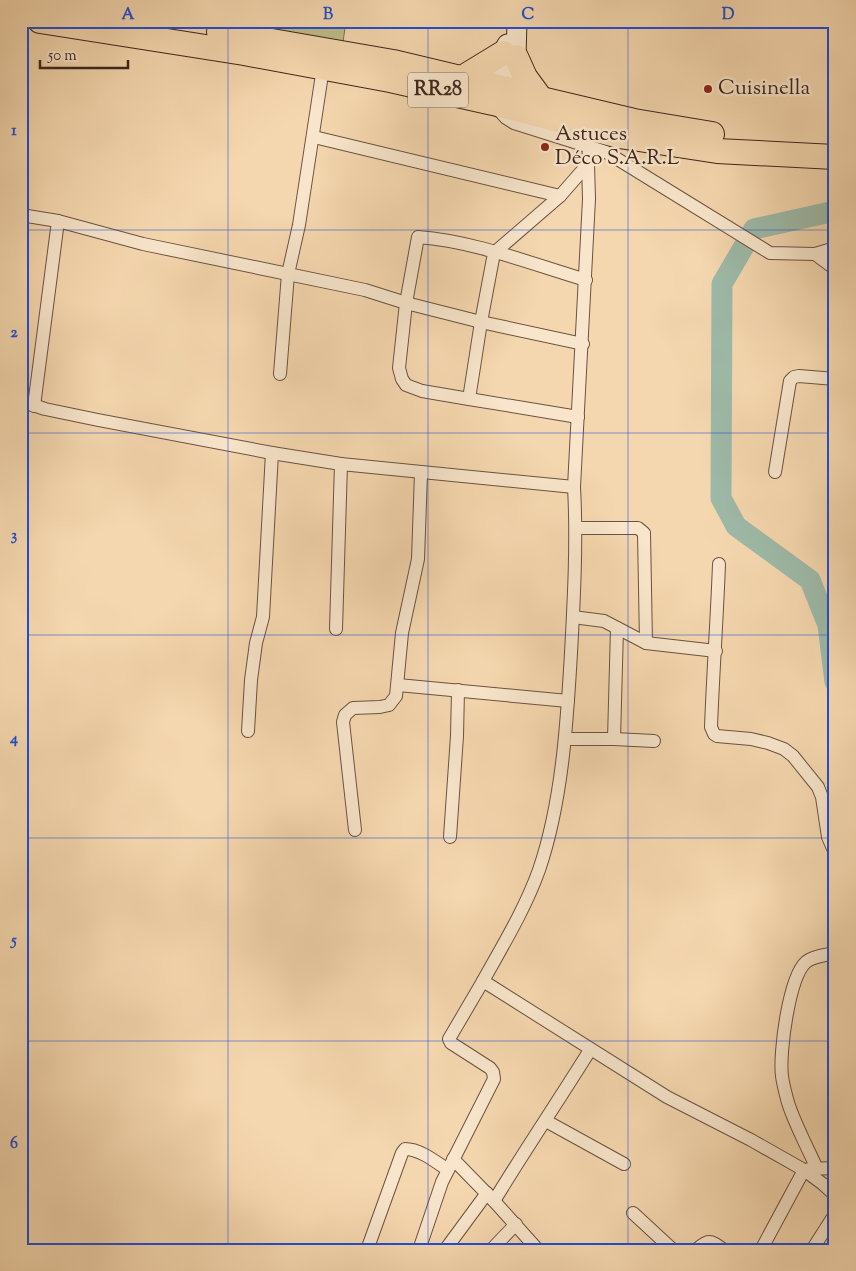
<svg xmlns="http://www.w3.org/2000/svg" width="856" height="1271" viewBox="0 0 856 1271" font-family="'Sorts Mill Goudy',serif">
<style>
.green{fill:#bfbd88;stroke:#7e7152}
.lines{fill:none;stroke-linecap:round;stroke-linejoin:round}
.river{stroke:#9dbaa8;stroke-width:21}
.street-casing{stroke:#6b5242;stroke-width:14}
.secondary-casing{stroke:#3d251d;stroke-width:21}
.highway-casing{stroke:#3d251d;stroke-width:26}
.street{stroke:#f8e5cb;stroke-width:12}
.secondary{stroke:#f8e5cb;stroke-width:19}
.highway{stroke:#f5d7af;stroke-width:24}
.grid{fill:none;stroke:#1d4ed8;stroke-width:1;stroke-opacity:0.55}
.poi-dot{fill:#8f2418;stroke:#f8e5cb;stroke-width:2}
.labels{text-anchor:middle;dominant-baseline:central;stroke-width:5;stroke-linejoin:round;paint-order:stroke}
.shield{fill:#f8e5cb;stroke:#755f51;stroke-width:1}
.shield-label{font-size:20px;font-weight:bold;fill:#3d251d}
.poi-label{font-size:21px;fill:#3d251d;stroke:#f8e5cb;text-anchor:start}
.neatline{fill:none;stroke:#1d4ed8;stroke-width:2}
.grid-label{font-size:16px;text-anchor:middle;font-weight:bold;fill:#1d4ed8}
</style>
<rect width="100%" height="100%" fill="#f5d7af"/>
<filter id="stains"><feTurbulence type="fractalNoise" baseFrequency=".004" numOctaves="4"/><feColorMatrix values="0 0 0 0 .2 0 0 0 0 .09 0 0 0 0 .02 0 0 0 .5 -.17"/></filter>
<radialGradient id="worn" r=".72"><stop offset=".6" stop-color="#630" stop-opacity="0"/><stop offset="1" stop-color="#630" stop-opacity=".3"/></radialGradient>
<polygon class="green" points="168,21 346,21 342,49"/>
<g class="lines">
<polyline class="river" points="835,211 754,229 722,284 721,498 736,526 810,580 828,625 835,682"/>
<g class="street-casing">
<g id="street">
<polyline points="497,108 506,118 514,123 606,152 770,253 815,254 835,248"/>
<polyline points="314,137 560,196"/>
<path d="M589,146L588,164L589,199L574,487C577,542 574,598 571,653C567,723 562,803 539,870C525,909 503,945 483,981L667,1097L751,1140L804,1170L823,1184L835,1195"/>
<polyline points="21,215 58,221 143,244 365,290 406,303 481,322 583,344"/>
<polyline points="815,254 835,269"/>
<path d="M586,280C532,264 474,241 418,237L406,303L399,368L402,379L406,385L422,391L469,399L481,322L494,253L560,196L588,164"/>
<polyline points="280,374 288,274 299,225 323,68"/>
<polyline points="469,399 578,417"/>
<polyline points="21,401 45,409 98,420 272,453"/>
<polyline points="34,406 58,221"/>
<polyline points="775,472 790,381 794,377 799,376 835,379"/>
<polyline points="576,528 638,528 644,533 646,643"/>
<path d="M719,564C717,618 713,673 711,727L714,734L717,736L751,739L768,743L784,749L793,756L818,787L822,797L828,837L835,853"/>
<polyline points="573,617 604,621 646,643 716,651"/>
<polyline points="336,629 341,464 574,487"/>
<polyline points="398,685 568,701"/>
<polyline points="248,731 251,680 256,643 263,617 272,453 341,464"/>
<polyline points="565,739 614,739 654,741"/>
<polyline points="614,739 617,628"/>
<polyline points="355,830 343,722 345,715 353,708 380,707 389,705 396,696 402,633 418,559 421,473"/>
<polyline points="450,837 457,736 458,690"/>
<polyline points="546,1121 624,1164"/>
<polyline points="453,1159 494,1201 538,1250"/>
<polyline points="809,1169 835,1168"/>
<path d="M817,1169C808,1148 792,1119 787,1099C785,1091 783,1084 782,1076C779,1053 789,977 806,962C813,956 826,955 835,953"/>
<path d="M494,1201C525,1150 559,1100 590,1050"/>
<polyline points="633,1213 673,1250"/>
<path d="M367,1250L402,1153L405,1149C420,1149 436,1162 448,1170"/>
<polyline points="419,1250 442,1182 494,1079 493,1072 490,1068 451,1043 449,1039 483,981"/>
<polyline points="445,1250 487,1193"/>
<polyline points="491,1250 516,1224"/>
<path d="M696,1250C709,1238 711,1241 724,1250"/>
<polyline points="761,1250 804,1170"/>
<polyline points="812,1250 835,1214"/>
</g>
</g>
<g class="secondary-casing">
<g id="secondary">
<polyline points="514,70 516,57 517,21"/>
<polyline points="493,100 503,53 507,44"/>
</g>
</g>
<g class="highway-casing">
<g id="highway">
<polyline points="40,21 244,53 390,80 493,103 619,136 717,151 835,157"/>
<polyline points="219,32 393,62 511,90 541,99 634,121 712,134"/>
<polyline points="516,57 525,77 541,99"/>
<polyline points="462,78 503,53"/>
</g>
</g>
<use href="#street" class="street"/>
<use href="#secondary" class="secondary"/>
<use href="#highway" class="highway"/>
</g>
<path class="grid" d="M228,21V1250M428,21V1250M628,21V1250M21,230H835M21,433H835M21,635H835M21,838H835M21,1041H835"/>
<g class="poi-dot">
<circle cx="708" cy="89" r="5"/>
<circle cx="545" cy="147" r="5"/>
</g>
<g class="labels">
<rect class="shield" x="408" y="72.5" width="60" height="35" rx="4"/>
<g class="shield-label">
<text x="438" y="90">RR28</text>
</g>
<g class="poi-label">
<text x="718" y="89">Cuisinella</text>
<text x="555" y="135">Astuces<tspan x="555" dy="24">Déco S.A.R.L</tspan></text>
</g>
</g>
<rect width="856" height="1271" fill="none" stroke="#f5d7af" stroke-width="55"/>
<path d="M40 60v8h88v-8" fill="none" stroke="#3d251d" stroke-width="2.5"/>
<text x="48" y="60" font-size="15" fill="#3d251d" stroke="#f8e5cb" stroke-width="4" paint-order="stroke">50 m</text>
<rect x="28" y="28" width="800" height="1216" class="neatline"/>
<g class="grid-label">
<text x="128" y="19">A</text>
<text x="328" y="19">B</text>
<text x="528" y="19">C</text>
<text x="728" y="19">D</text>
<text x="14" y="135">1</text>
<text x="14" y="337">2</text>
<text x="14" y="540">3</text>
<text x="14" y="743">4</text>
<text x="14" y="945">5</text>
<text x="14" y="1148">6</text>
</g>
<rect width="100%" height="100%" filter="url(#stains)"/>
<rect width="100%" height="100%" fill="url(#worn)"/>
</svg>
